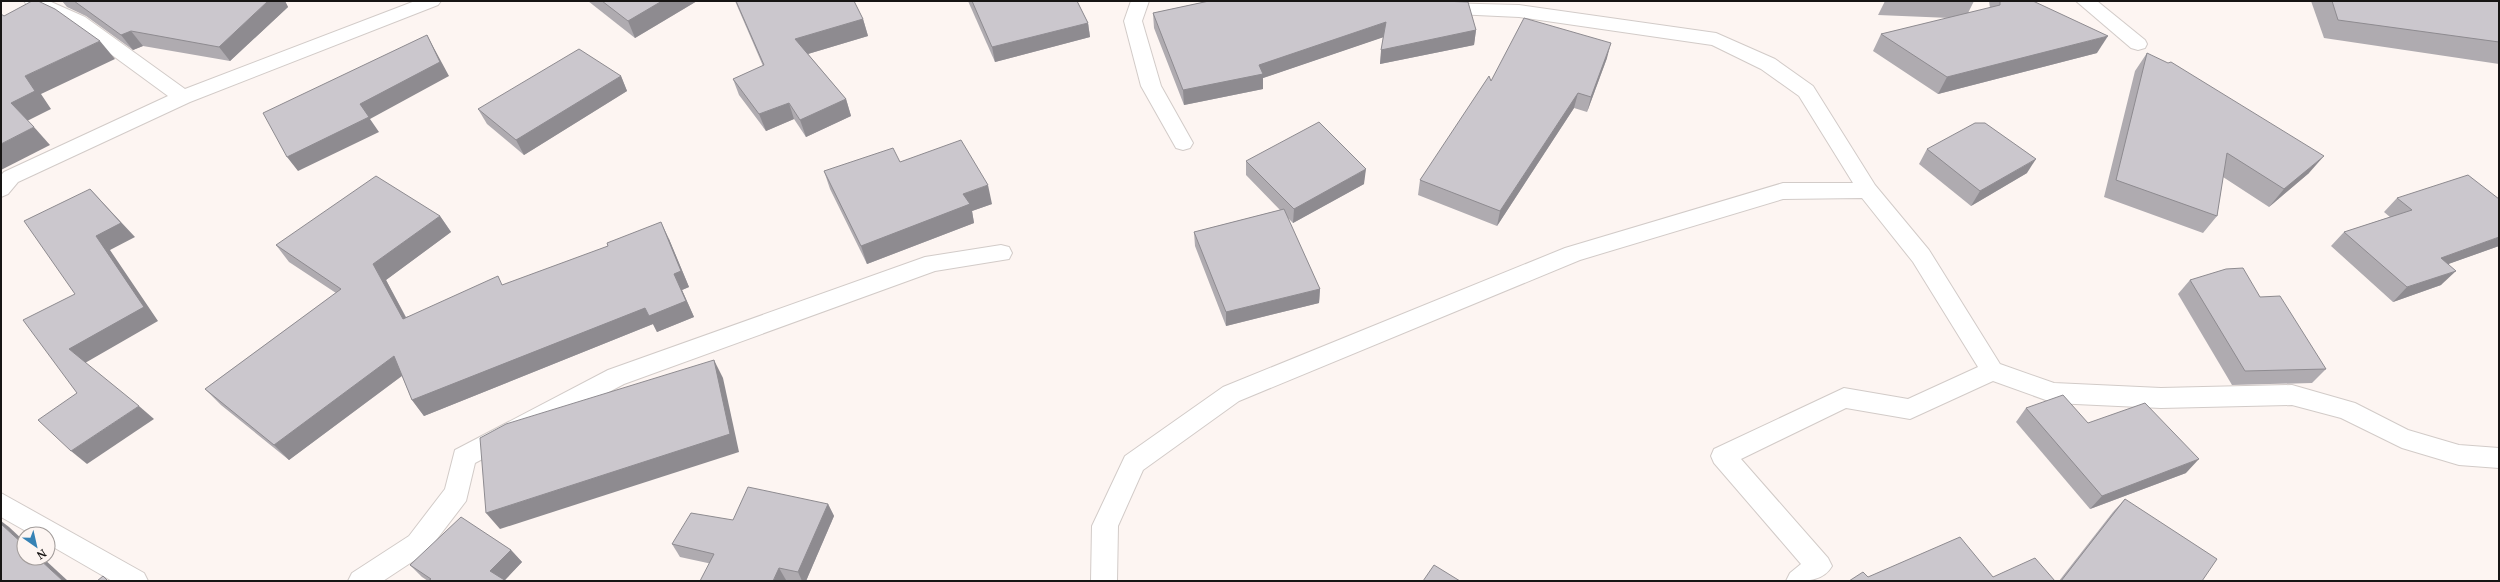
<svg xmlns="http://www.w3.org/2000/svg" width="2500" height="582" viewBox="0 0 2500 582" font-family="'Noto Serif',serif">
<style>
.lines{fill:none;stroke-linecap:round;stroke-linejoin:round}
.minor-casing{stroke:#d2cbc8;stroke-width:2}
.minor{fill:#fff;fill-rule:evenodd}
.wall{fill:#afabb0}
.shaded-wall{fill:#8e8b90}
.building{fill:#cbc7cd;stroke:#8e8b90}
</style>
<rect width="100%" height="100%" fill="#fdf5f2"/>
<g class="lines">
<g class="minor-casing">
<g id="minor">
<polygon points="24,1 49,1 85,17 185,89 415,1 441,1 438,5 190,102 18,182 8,194 1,197 1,175 4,172 168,96 71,25 27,5"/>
<polygon points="1131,1 1149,1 1142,21 1161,86 1193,143 1190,148 1183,150 1176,148 1141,86 1124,21"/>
<polygon points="2076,1 2097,1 2145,40 2147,44 2145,48 2138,50 2131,48"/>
<path d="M1441,3L1519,5L1716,33L1775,59L1813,86L1875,185L1929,250L2000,364L2054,383L2161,388L2292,385L2355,403L2408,430L2459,445L2499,448V468L2459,465L2402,448L2341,418L2292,405L2161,408L2054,403L1993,381L1910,419L1846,408L1741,459L1828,558L1832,566C1823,582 1805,581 1786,581L1790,573L1801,564L1714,463L1711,456L1714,449L1844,388L1908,399L1978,367L1913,262L1862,198L1783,199L1580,260L1239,401L1143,470L1118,526L1117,581H1091L1092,526L1125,456L1223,387L1565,248L1783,183H1853L1799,96L1761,69L1712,45L1519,17L1434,13L1432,9L1434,5Z"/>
<polygon points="1001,245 1009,247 1012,253 1009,259 935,271 624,384 475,463 466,501 427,552 383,581 348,581 352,573 409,536 445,489 455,450 608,370 925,257"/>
<polygon points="1,493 144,573 148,581 112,581 48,544 48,534 31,534 1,517"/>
</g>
</g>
<use href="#minor" class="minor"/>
</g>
<g class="wall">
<polygon points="62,1 285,1 288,7 230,61 143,46 133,50 86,16 67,7"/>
<polygon points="588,1 697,1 635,38"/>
<polygon points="735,1 854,1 863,19 868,36 808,54 846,99 851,116 806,137 794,119 766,131 739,95 733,79 763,66"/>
<polygon points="968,1 1077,1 1088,23 1090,37 995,62"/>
<polygon points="1209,1 1461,1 1476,30 1474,45 1380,64 1383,37 1263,78 1263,89 1184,105 1154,28 1153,13"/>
<polygon points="1885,1 1974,1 1968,13 1990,8 1989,1 2033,1 2097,53 1938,94 1873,51 1881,34 1950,18 1878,15"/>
<polygon points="2311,1 2499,1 2499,64 2324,38"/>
<polygon points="2147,53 2309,173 2269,207 2223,177 2217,216 2203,233 2104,197 2135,71"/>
<polygon points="1607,58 1587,112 1574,108 1497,226 1418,195 1420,180 1491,81"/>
<polygon points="621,76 627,91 524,155 487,124 478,109"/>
<polygon points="1927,149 2027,173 1971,206 1919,164"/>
<polygon points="1246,161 1364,184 1293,223 1287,217 1320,289 1319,303 1226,326 1195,246 1194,232 1280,210 1246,175"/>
<polygon points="900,162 992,204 972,211 974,223 867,264 830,189 824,171"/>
<polygon points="2397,198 2499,246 2448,264 2441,285 2393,302 2331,246 2344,232 2390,217 2384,212"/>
<polygon points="440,216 451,232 386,280 406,317 504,285 669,239 689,287 682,290 694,317 657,332 653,324 424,416 412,400 402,376 289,460 221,405 205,389 336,293 289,262 276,245"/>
<polygon points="2190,280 2260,297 2326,369 2312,383 2232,385 2178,294"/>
<polygon points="2026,408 2088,423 2186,473 2090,509 2016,422"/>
<polygon points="2125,499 2202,581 2059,581 2113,512"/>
<polygon points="828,504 834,516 806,581 790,581 680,557 672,544 733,520"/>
<polygon points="511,550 522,562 505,580 506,581 428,581 422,577 410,565"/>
</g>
<g class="shaded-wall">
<polygon points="268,1 285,1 288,7 230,61 219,47"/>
<polygon points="662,1 697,1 635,38 628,21"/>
<polygon points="863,19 868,36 801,56 795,39"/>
<polygon points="1386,22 1384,37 1263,78 1263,89 1184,105 1183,90"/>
<polygon points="1088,23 1090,37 995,62 992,47"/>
<polygon points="1476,30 1474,45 1380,64 1381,50"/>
<polygon points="131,31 143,46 133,50 121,35"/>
<polygon points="427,35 435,50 449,76 370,119 379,132 298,171 287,157 360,104"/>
<polygon points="2108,36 2097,53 1938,94 1947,77"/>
<polygon points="100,41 115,59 41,94 51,109 27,121 11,103 25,76"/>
<polygon points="1611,43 1607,58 1587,112 1591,97"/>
<polygon points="621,76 627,91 524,155 516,140"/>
<polygon points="1578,93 1574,108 1497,226 1500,211"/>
<polygon points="846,99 851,116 806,137 800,120"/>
<polygon points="789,103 794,119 766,131 759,114"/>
<polygon points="34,127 50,145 1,170 1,144"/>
<polygon points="2324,156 2309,173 2269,207 2284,189"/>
<polygon points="2036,159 2027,173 1971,206 1980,191"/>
<polygon points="1366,169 1364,184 1293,223 1294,209"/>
<polygon points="988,185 992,204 972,211 974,223 867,264 861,246 963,194"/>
<polygon points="90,189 135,237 110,250 158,321 85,363 69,349 96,236"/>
<polygon points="440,216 451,232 386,280 415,335 403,319 373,264"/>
<polygon points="661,222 669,239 689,287 682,290 694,317 657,332 653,324 424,416 412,400 674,274"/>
<polygon points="2499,237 2499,246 2426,272 2441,258"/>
<polygon points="2456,271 2441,285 2393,302 2407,287"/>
<polygon points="1320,289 1319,303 1226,326 1226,312"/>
<polygon points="394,356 407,372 289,460 274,445"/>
<polygon points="714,360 723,378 739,452 500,529 486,513"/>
<polygon points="139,406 154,419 87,464 71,451"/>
<polygon points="2199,459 2186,473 2090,509 2102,496"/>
<polygon points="828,504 834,516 806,581 802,581 798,572"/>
<polygon points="1,521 9,527 24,541 24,545 1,524"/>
<polygon points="511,550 522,562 504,581 490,571"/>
<polygon points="38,558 43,558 68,581 63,581"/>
<polygon points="779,568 786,580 786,581 773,581"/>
</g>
<g class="building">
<polygon points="32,1 38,1 55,9 100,41 25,76 35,91 11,103 34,127 1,144 1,14 4,16"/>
<polygon points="74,1 268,1 219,47 131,31 121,35"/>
<polygon points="602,1 662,1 628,21"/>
<polygon points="736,1 854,1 863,19 795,39 846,99 800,120 789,103 759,114 733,79 764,65"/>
<polygon points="972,1 1077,1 1088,23 992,47"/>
<polygon points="1209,1 1441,1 1468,2 1476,30 1381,50 1386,22 1259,65 1263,74 1183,90 1153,13"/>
<polygon points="2000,1 2033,1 2108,36 1947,77 1881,34 2000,5"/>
<polygon points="2332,1 2499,1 2499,42 2338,20"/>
<polygon points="1524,18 1611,43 1591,97 1578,93 1500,211 1420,180 1489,76 1491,81"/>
<polygon points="427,35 440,62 360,104 369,117 287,157 263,113"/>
<polygon points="579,49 621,76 516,140 478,109"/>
<polygon points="2147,53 2168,63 2171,62 2324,156 2284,189 2227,153 2217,216 2116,180"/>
<polygon points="1319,122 1366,169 1294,209 1246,161"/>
<polygon points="1975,123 1985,123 2036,159 1980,191 1927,149"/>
<polygon points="961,140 988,185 963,194 970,204 861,246 824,171 893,148 900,162"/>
<polygon points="2468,175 2499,199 2499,237 2441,258 2456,271 2407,287 2344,232 2412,210 2397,198"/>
<polygon points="376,176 440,216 373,264 403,319 498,276 502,285 608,246 607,243 661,222 681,271 674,274 686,301 649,316 645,308 412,400 394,356 274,445 205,389 341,289 276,245"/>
<polygon points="90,189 121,223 96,236 144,307 69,349 139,406 71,451 38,420 77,393 23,320 75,294 24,221"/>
<polygon points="1284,209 1320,289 1226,312 1194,232"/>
<polygon points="2243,268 2260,297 2280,296 2326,369 2245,371 2190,280 2226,269"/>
<polygon points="714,360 730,434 486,513 480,438 506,424"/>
<polygon points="2063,395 2088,423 2145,403 2199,459 2102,496 2026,408"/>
<polygon points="748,487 828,504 798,572 779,568 773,581 700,581 714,554 672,544 691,513 733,520"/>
<polygon points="2125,499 2217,559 2202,581 2061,581"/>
<polygon points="461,517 511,550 490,571 506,581 428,581 431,579 410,565"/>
<polygon points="1,524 24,545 24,558 38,558 63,581 1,581"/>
<polygon points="1960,537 1993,577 2035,558 2055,581 1849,581 1863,572 1868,577"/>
<polygon points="1434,565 1460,581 1423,581"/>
<polygon points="103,576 108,581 97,581"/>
</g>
<rect width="2500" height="582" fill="none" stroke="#171514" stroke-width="4"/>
<g transform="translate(36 546) rotate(146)"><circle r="19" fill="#fdf5f2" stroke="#a19b99"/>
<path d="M0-3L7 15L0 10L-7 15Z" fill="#3682b5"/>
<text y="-6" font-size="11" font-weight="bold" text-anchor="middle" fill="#171514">N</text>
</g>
</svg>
